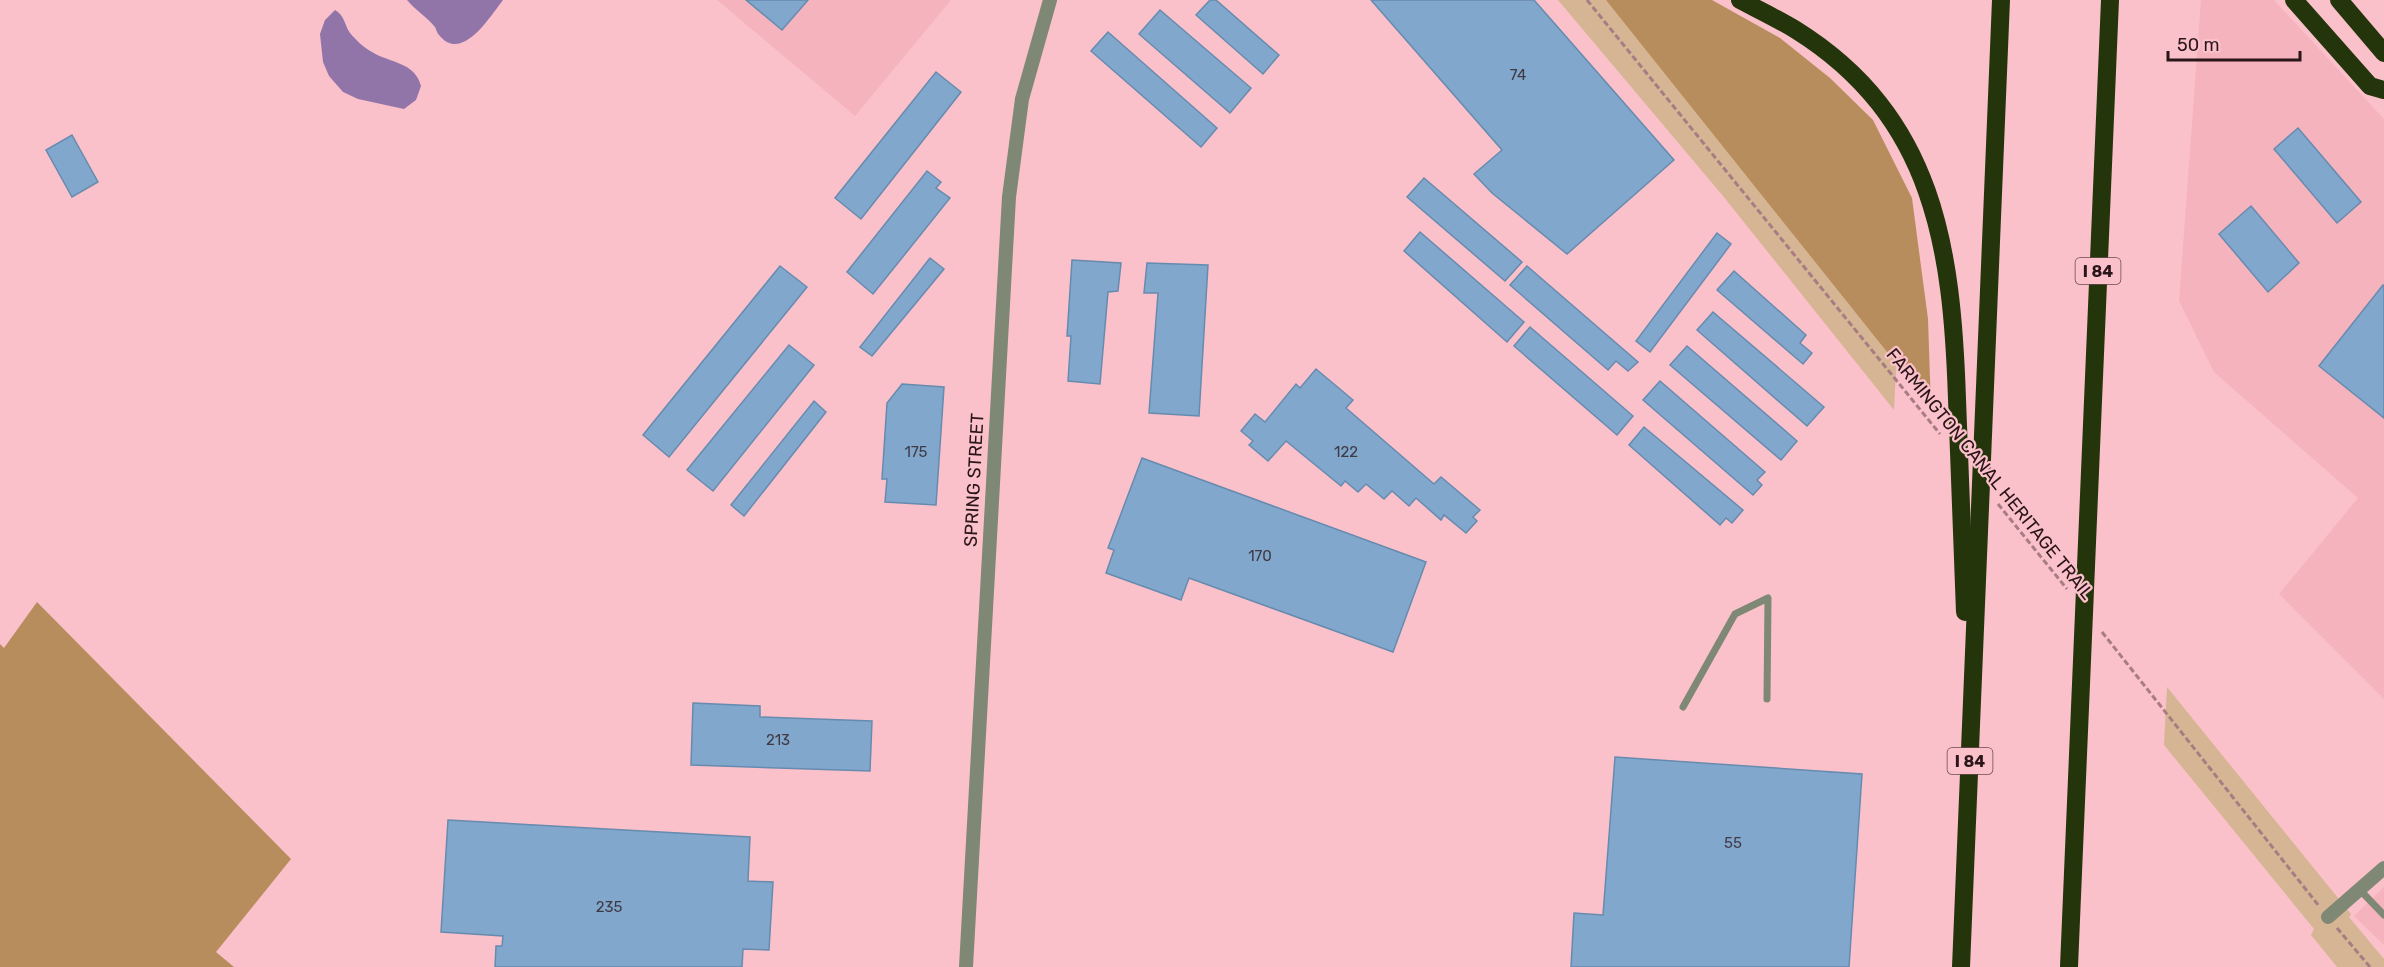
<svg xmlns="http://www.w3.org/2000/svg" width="2384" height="967" viewBox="0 0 2384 967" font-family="Rubik,sans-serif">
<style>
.built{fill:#f4b3bd}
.green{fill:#d5b594}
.forest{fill:#b88d5d}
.water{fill:#9175a9}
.building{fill:#81a7cc;stroke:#678baf;stroke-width:1.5}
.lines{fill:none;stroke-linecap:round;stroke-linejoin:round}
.path{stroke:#a87c83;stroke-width:3;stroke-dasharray:6 3;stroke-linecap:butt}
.lane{stroke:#7e8874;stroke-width:7}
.street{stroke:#7e8874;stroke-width:14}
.highway{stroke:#25350b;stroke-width:18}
.labels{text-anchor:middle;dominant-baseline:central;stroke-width:4.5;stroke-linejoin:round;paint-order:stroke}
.number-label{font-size:15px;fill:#403a46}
.shield{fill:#fbc1ca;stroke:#69494e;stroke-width:1.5}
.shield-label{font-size:16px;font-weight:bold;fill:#2a1519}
.street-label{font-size:18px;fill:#2a1519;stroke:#fbc1ca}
</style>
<rect width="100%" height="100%" fill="#fbc1ca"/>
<g class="built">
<polygon points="717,0 951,0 855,116"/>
<polygon points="2201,0 2274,0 2384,119 2384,699 2279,594 2358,498 2214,372 2179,301"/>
<polygon points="2384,887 2384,945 2354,916"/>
</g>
<g class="green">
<polygon points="1558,0 1610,0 1897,349 1894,410 1723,196"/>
<polygon points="2167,687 2351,914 2349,917 2384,959 2384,967 2337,967 2311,935 2314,929 2164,745"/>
</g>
<g class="forest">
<polygon points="1606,0 1712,0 1780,38 1830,78 1873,120 1912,198 1928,319 1931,407"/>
<polygon points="37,602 291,859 216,952 234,967 0,967 0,644 4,648"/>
</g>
<g class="water">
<path d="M407,0H503C491,15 462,64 439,35C437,33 436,29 435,27C427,17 415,10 407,0Z"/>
<path d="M335,10C345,16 344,24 350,33C356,40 364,48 372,52C390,63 415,62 421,86L416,100L404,109L358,99L343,92L329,76L323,62L320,34L325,20Z"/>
</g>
<g class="building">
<polygon points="746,0 808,0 782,30"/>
<polygon points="1210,0 1216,0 1279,55 1263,74 1196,15"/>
<polygon points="1371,0 1534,0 1674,160 1567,254 1492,193 1474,174 1502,150"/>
<polygon points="1160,10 1251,88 1230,113 1139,34"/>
<polygon points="1108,32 1217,128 1201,147 1091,51"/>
<polygon points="936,72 961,92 861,219 835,198"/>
<polygon points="2298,128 2361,202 2337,223 2274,149"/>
<polygon points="72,135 98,182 72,197 46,150"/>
<polygon points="927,171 941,182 936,188 950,198 873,294 847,272"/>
<polygon points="1424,178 1522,262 1505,281 1407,197"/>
<polygon points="2251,206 2299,263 2268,292 2219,234"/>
<polygon points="1420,232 1524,322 1507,342 1404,251"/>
<polygon points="1717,233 1731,244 1650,352 1636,341"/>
<polygon points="930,258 944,269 872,356 860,347"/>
<polygon points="1072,260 1121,263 1118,291 1108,292 1100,384 1068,381 1071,336 1067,336"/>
<polygon points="1147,263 1208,265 1199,416 1149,413 1158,293 1144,293"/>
<polygon points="780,266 807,287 669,457 643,435"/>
<polygon points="1527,266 1638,362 1628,371 1616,361 1608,370 1510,285"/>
<polygon points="1734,271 1806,335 1800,343 1812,353 1803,364 1717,290"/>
<polygon points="2383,285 2384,285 2384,418 2319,366"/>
<polygon points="1713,312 1824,407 1807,426 1697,330"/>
<polygon points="1530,327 1633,416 1617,435 1514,346"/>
<polygon points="789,345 814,365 713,491 687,470"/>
<polygon points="1687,346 1797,441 1781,460 1670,365"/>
<polygon points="1316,369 1353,400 1346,408 1434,484 1441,477 1480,510 1473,517 1477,521 1466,533 1444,515 1441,520 1416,498 1409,506 1392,491 1384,499 1366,484 1358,492 1345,481 1341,486 1286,441 1268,461 1249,445 1253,441 1241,431 1255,414 1265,422 1296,384 1300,388"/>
<polygon points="1660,381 1765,472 1757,480 1762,485 1753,495 1643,400"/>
<polygon points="902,384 944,387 936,505 885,502 887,479 882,479 887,403"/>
<polygon points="814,401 826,412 744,516 731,505"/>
<polygon points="1644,427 1743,510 1732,523 1726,518 1720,525 1629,445"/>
<polygon points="1142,458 1426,562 1393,652 1189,578 1181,600 1106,573 1114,550 1108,548"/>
<polygon points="693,703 760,706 760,717 872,721 870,771 691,765"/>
<polygon points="1615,757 1862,774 1849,967 1571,967 1574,913 1603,915"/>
<polygon points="448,820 750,837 748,881 773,882 769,950 743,949 742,967 495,967 496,946 502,946 503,936 441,932"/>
</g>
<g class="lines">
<g class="path">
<polyline points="1587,0 1940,434"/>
<polyline points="1998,504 2067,589"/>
<polyline points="2102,632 2319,906"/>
<polyline points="2337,928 2370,967"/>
</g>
<g class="lane">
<polyline points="1683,707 1735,614 1768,598 1767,699"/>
<polyline points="2360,890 2384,915"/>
</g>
<g class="street">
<polyline points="2328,917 2384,868"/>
<polyline points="966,967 1009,197 1022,99 1050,0"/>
</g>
<g class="highway">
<path d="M1740,0C1759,10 1778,19 1796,30C1935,117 1952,249 1957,399C1960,470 1963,541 1965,612"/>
<polyline points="2294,0 2370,86 2384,90"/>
<polyline points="2339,0 2384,53"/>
<polyline points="1961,967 2001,0"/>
<polyline points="2069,967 2110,0"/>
</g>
</g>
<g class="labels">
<g class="number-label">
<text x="1518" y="75">74</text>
<text x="916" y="452">175</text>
<text x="1346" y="452">122</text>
<text x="1260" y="556">170</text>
<text x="778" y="740">213</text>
<text x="1733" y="843">55</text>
<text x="609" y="907">235</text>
</g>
<g class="shield">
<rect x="2075.5" y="258" width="45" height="26" rx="4.5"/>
<rect x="1947.5" y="748" width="45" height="26" rx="4.5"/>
</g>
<g class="shield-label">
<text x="2098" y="271">I 84</text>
<text x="1970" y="761">I 84</text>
</g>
<g class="street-label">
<text transform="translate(1990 474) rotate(51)">FARMINGTON CANAL HERITAGE TRAIL</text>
<text transform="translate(974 480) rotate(-87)">SPRING STREET</text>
</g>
</g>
<path d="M2168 51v9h132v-9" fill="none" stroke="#2a1519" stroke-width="3"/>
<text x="2177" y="51" font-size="18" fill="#2a1519" stroke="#fbc1ca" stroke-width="4.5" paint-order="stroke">50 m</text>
</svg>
